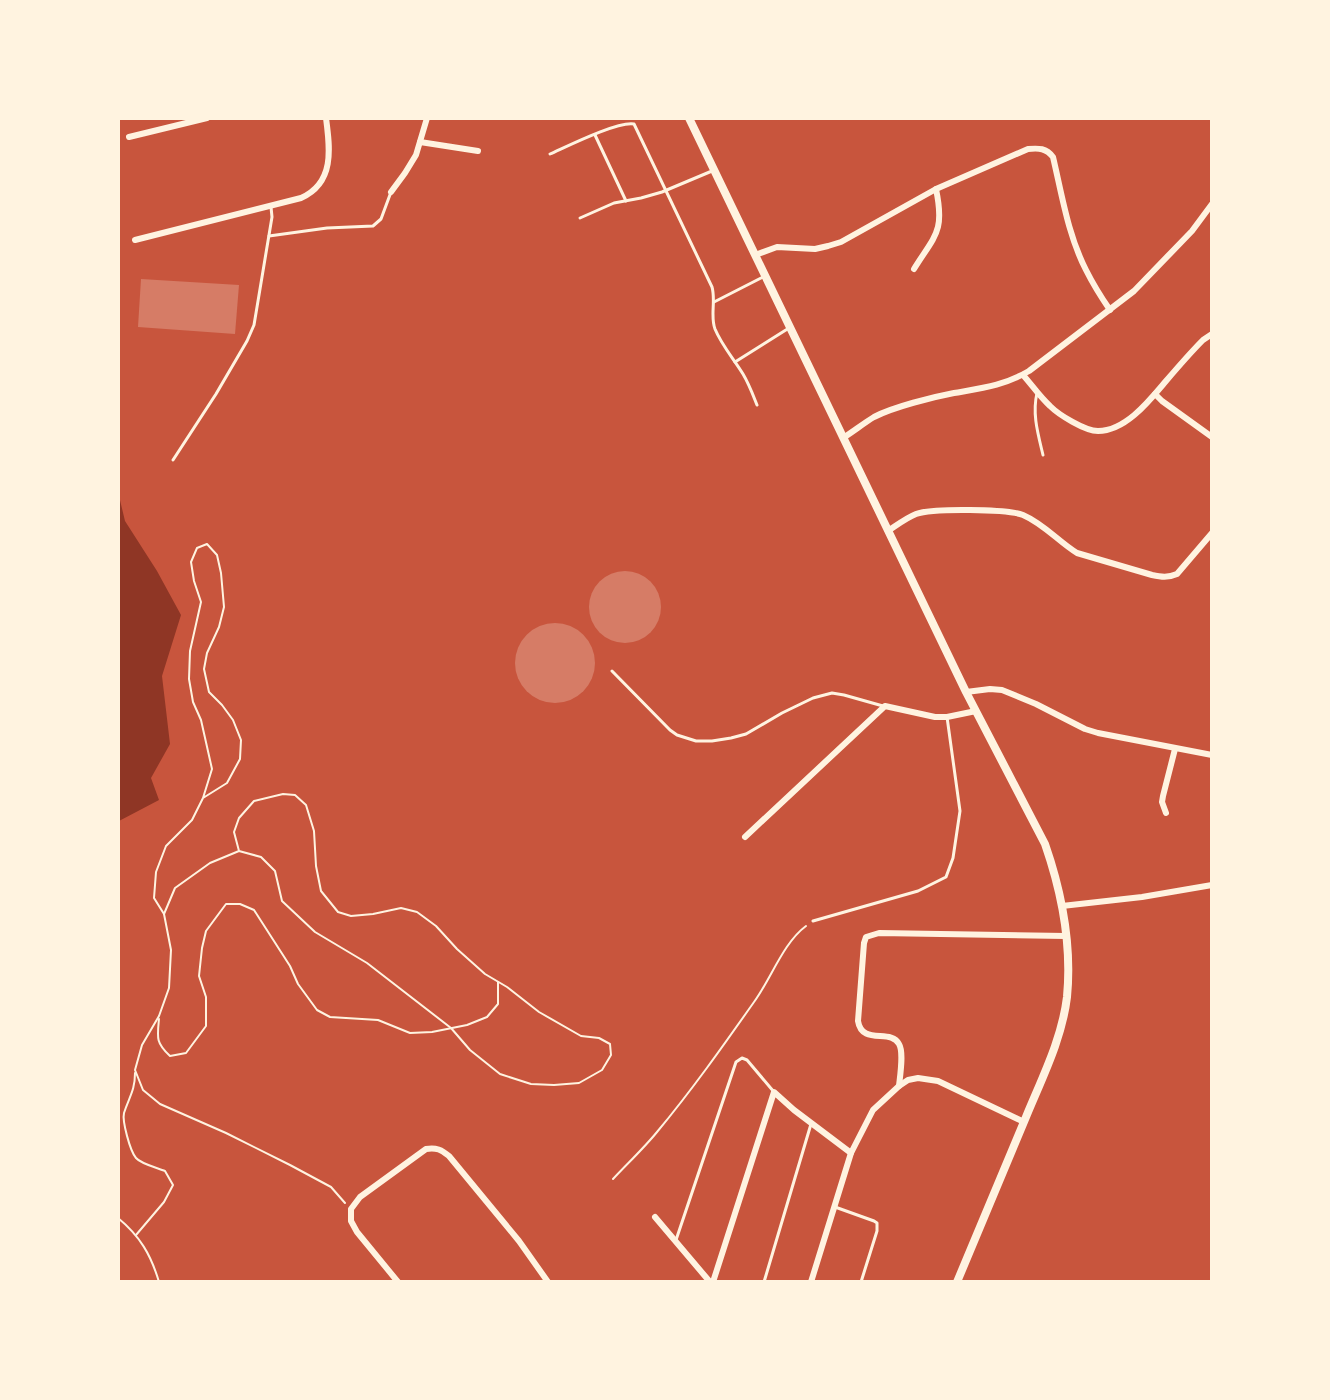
<svg xmlns="http://www.w3.org/2000/svg" width="1330" height="1400" viewBox="0 0 1330 1400" font-family="'Asap Condensed',sans-serif">
<style>
.water{fill:#8f3625}
.building{fill:#d67c66}
.lines{fill:none;stroke-linecap:round;stroke-linejoin:round}
.path{stroke:#fff3e0;stroke-width:2}
.service{stroke:#fff3e0;stroke-width:3}
.minor{stroke:#fff3e0;stroke-width:6}
.tertiary{stroke:#fff3e0;stroke-width:8}
</style>
<rect width="100%" height="100%" fill="#c8553d"/>
<polygon class="water" points="119,496 125,521 157,571 181,615 162,676 170,744 151,778 159,800 119,821"/>
<g class="building">
<polygon points="141,279 239,285 235,334 138,327"/>
<circle cx="625" cy="607" r="36"/>
<circle cx="555" cy="663" r="40"/>
</g>
<g class="lines">
<g class="path">
<polyline points="239,851 234,832 239,818 254,801 283,794 295,795 306,805 314,831 316,866 321,891 338,912 351,916 373,914 401,908 417,912 436,926 457,949 485,974 507,987 539,1012 581,1036 599,1038 610,1044 611,1055 602,1070 579,1083 554,1085 531,1084 500,1074 470,1050 451,1028 367,963 315,932 282,901 275,871 261,857 239,851 210,863 175,888 164,914 171,950 169,988 159,1016 142,1045 135,1070 143,1090 160,1104 226,1133 290,1165 331,1187 345,1203"/>
<polyline points="164,914 154,898 156,872 166,846 192,820 203,798 212,769 201,720 193,702 189,679 190,651 201,602 194,581 191,562 197,548 207,544 217,555 221,573 224,607 219,627 207,653 204,669 209,692 222,705 233,720 241,740 240,759 227,783 203,798"/>
<path d="M159,1019C157,1038 156,1043 170,1056L186,1053L206,1026V997L199,976L202,948L206,931L226,904H240L254,910L290,966L298,984L317,1010L330,1017L378,1020L410,1033L432,1032L467,1025L487,1017L498,1004V982"/>
<path d="M135,1073C135,1091 129,1097 124,1113C122,1121 130,1151 136,1158C141,1164 158,1168 165,1171L173,1185L164,1202L136,1235"/>
<path d="M613,1179C628,1163 644,1148 657,1132C692,1090 723,1046 754,1002C771,979 783,943 806,926"/>
<path d="M118,1218C140,1236 151,1255 159,1282"/>
</g>
<g class="service">
<polyline points="595,135 626,201"/>
<path d="M550,154C568,146 618,121 634,124L712,287C716,301 710,316 715,329C722,346 734,359 743,374C749,384 753,395 757,405"/>
<polyline points="580,218 614,203 641,198 662,192 712,171"/>
<polyline points="269,236 327,228 373,226 381,219 391,192"/>
<polyline points="714,302 763,277"/>
<polyline points="735,362 789,328"/>
<path d="M1037,393C1032,414 1038,434 1043,455"/>
<polyline points="173,460 216,394 247,341 254,325 272,217 271,207"/>
<polyline points="612,671 670,730 677,735 696,741 712,741 731,738 746,734 782,713 813,698 832,693 844,695 883,706"/>
<polyline points="813,921 918,891 946,877 953,858 960,811 947,717"/>
<polyline points="835,1207 874,1221 877,1223 877,1231 861,1282"/>
<polyline points="676,1240 736,1062 742,1058 747,1060 774,1092"/>
<polyline points="764,1282 811,1124"/>
</g>
<g class="minor">
<polyline points="129,137 207,118"/>
<polyline points="420,142 478,151"/>
<polyline points="391,192 405,173 416,155 427,118"/>
<path d="M135,240L301,198C335,183 330,148 326,118"/>
<path d="M755,255L777,247L815,249L828,246L841,242L936,189L1028,149C1039,148 1046,148 1053,157C1062,195 1068,235 1086,270C1093,284 1101,297 1110,310"/>
<path d="M914,269C935,235 945,232 936,189"/>
<path d="M1023,375C1032,385 1040,397 1050,406C1059,415 1085,431 1098,431C1126,431 1150,400 1166,381C1178,367 1190,353 1203,340L1212,334"/>
<polyline points="1155,394 1162,401 1212,437"/>
<path d="M843,438C854,431 864,423 874,417C893,407 933,397 954,393C983,388 1003,386 1029,371L1134,291L1192,231L1212,204"/>
<path d="M888,531C897,525 906,518 916,514C932,508 1008,509 1023,515C1044,524 1059,542 1077,553L1152,575C1161,577 1168,578 1177,574L1212,533"/>
<polyline points="966,692 990,689 1002,690 1036,704 1085,729 1098,733 1212,755"/>
<polyline points="1166,813 1162,802 1163,796 1175,749"/>
<polyline points="745,837 885,706 935,717 947,717 976,711"/>
<polyline points="1062,906 1142,897 1212,885"/>
<path d="M899,1086C900,1076 904,1052 899,1044C891,1028 862,1046 858,1021L864,943L866,937L879,933L1066,936"/>
<polyline points="655,1217 710,1282"/>
<path d="M398,1282L357,1232L351,1221V1209L360,1197L426,1149C436,1147 442,1150 449,1156L519,1241L548,1282"/>
<polyline points="713,1282 774,1092 794,1110 851,1153"/>
<polyline points="811,1282 851,1153 873,1110 899,1086 908,1080 918,1078 938,1081 1024,1122"/>
</g>
<path class="tertiary" d="M689,118L966,692L1045,844C1062,893 1072,945 1067,997C1062,1039 1042,1078 1026,1117C1003,1172 980,1227 957,1282"/>
</g>
<rect width="1330" height="1400" fill="none" stroke="#fff3e0" stroke-width="240"/>
</svg>
